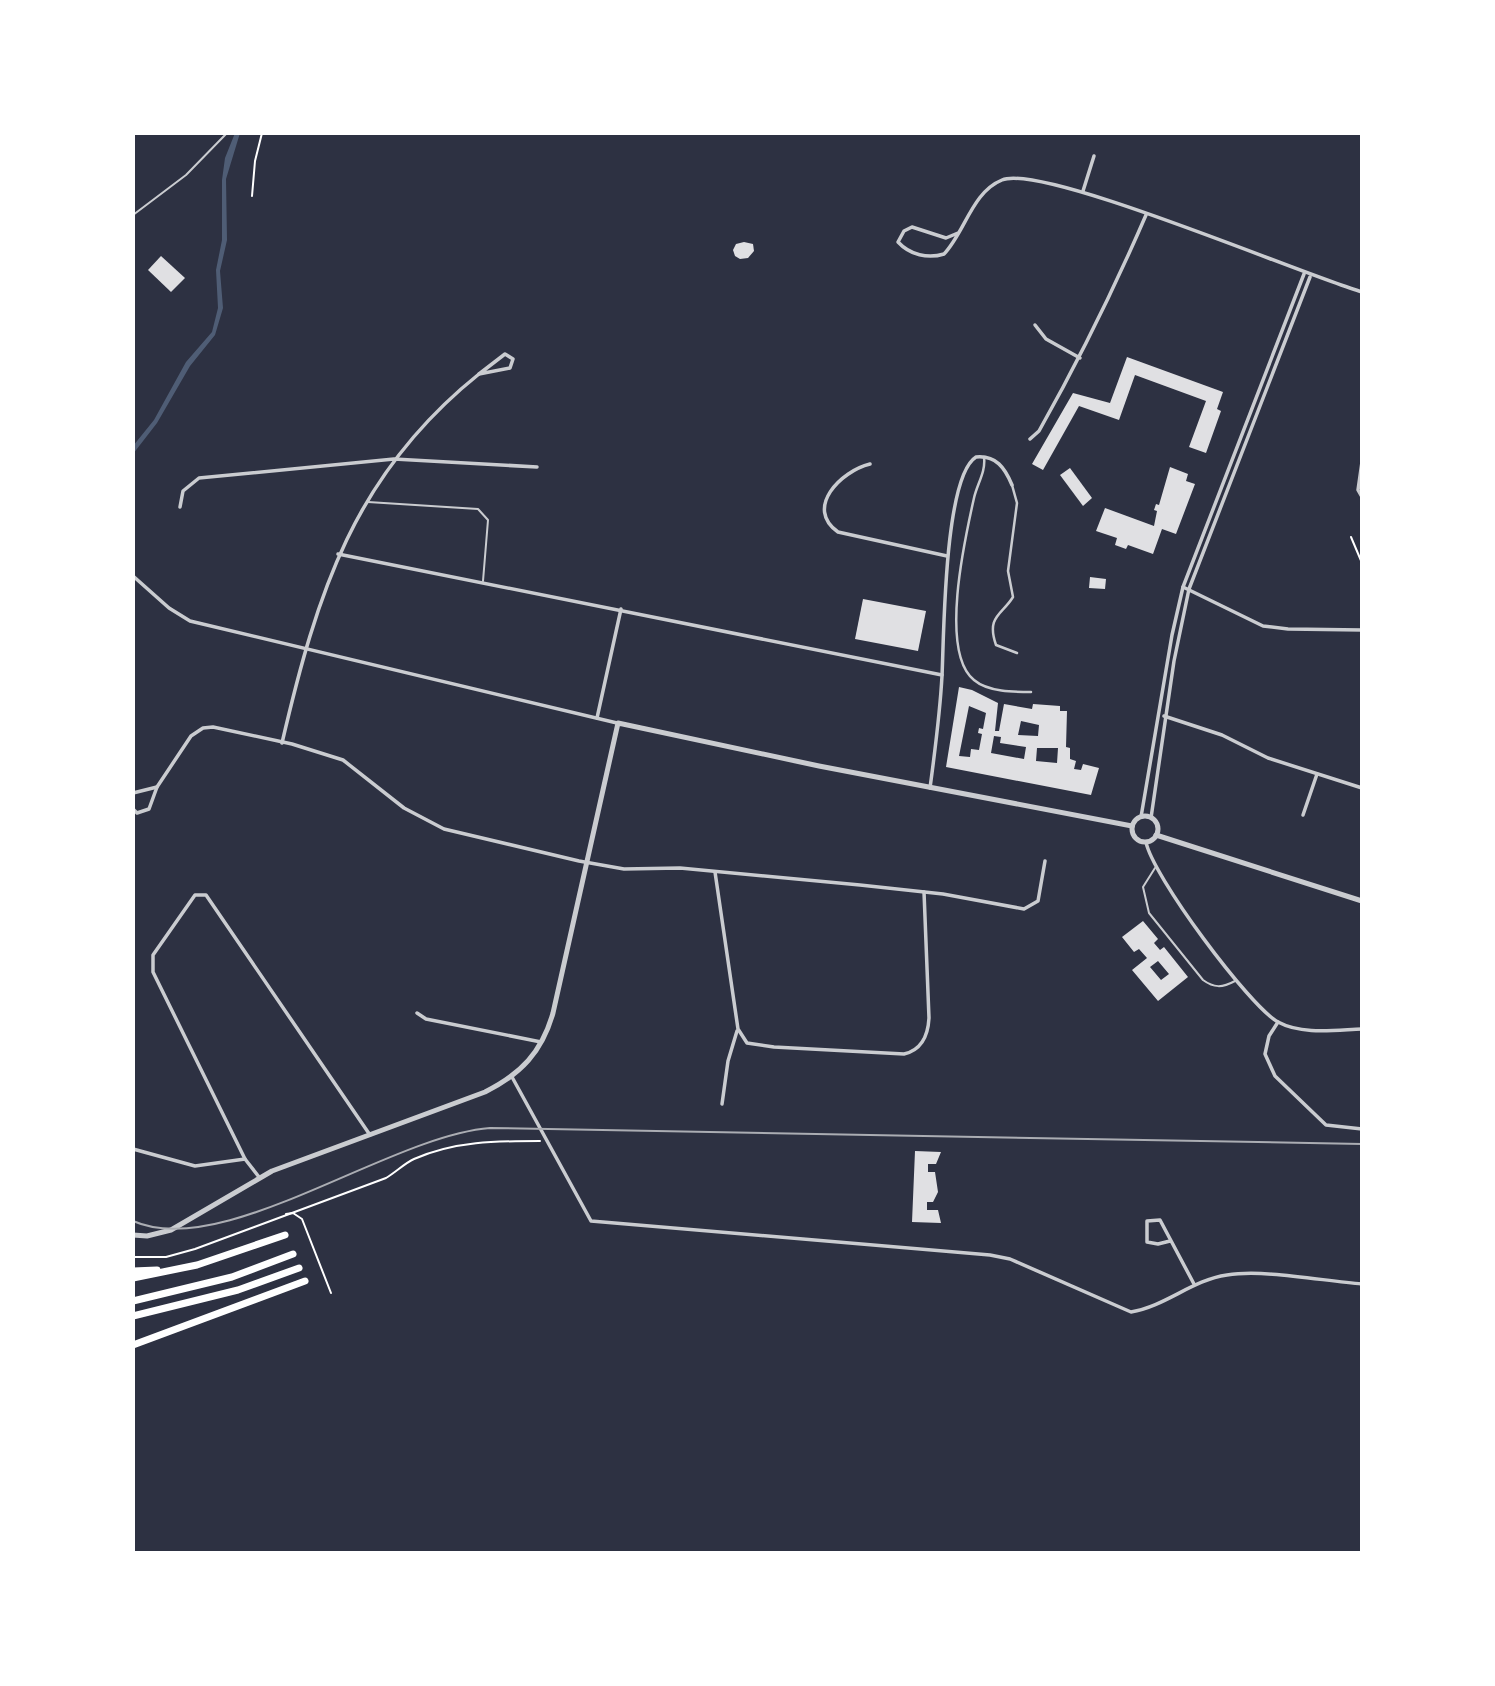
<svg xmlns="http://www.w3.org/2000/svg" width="1495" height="1686" viewBox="0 0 1495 1686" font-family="Rubik,sans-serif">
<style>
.water{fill:#4f5d75}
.building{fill:#e0e0e3;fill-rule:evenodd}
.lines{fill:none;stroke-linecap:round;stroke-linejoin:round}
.path{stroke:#fff;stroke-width:2}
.service{stroke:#caccd0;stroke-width:2}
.pedestrian{stroke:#caccd0;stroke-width:2.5}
.minor{stroke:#caccd0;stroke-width:3.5}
.tertiary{stroke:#caccd0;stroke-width:5}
.motorway{stroke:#fff;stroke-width:7}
.tram{stroke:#abadb3;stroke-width:2}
</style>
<rect width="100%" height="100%" fill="#2d3142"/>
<polygon class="water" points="235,133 240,133 226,179 227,240 220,271 223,308 215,335 190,366 157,423 133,454 133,446 154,420 186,362 212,332 218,308 216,270 222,240 222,180 225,158"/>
<g class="building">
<polygon points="744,242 753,244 754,251 748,258 740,259 735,256 733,250 736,244"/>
<polygon points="161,256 185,278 171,292 148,270"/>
<polygon points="1127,357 1223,392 1217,409 1221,411 1206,453 1189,447 1206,401 1135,375 1119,420 1079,406 1043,470 1032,464 1073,393 1110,403"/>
<polygon points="1170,467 1188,474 1186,481 1195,484 1176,534 1162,529 1153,554 1128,545 1126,549 1115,545 1117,538 1096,531 1105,508 1154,526 1157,511 1154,510 1156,504 1159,505"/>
<polygon points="1070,468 1092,498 1083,506 1060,475"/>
<polygon points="1090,577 1106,579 1105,589 1089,588"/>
<polygon points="863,599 926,611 918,651 855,639"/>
<path d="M959,687L972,690L998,703L995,731H999L1004,704L1032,709L1033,704L1060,706V711H1067L1066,747L1070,748V759L1076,761L1074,769L1081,770L1083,764L1099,768L1091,795L946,767ZM969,706L986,713L983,729L979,728L978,733L982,734L979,750L971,749L970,757L959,756ZM1021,721L1039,725L1038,736L1018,735ZM994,736L1001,737L1000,743L1026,747L1024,759L991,753ZM1037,748H1058L1057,763L1036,761Z"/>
<path d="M1143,921L1158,939L1154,943L1160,950L1164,947L1188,977L1158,1001L1132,970L1147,958L1139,949L1134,952L1122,937ZM1158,961L1169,974L1161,980L1150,967Z"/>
<polygon points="915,1151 941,1152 936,1164 928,1164 928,1172 935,1172 938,1192 933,1202 927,1202 927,1210 938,1210 941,1223 912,1222"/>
</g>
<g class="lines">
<g class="path">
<polyline points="252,196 255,161 262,133"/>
<polyline points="1351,537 1362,563"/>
<polyline points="286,1214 293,1213 302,1219 331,1293"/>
<path d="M133,1257H166L195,1249L386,1178C396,1172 405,1163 414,1159C455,1141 496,1141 540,1141"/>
</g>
<g class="service">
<polyline points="133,215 186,175 227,133"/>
<polyline points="368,502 478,509 488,520 483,581"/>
<path d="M1155,868L1143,887L1149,913L1203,980C1214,988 1222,988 1235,981"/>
</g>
<g class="pedestrian">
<path d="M984,457C986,472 977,484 974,498C965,538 939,652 974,680C988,692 1014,692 1031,692"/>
<path d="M1012,485L1017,503L1008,571L1013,597C1002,615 986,616 996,645L1017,653"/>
</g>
<g class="minor">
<polyline points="1083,191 1094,156"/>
<path d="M958,233L946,238L912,227L904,231L898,242C910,255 928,259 944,254C965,232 972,192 1002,180C1042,163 1303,275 1362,292"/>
<polyline points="1035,325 1046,339 1080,358"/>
<polygon points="505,354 513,359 510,368 479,374"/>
<path d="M1030,439L1039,431C1079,360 1114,289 1146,215"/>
<polyline points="1362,462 1358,490 1362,497"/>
<path d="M870,464C841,471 804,508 838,532L947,556"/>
<polyline points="180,507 183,491 199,478 394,459 537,467"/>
<polyline points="338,554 942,675"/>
<polyline points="133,576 169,608 190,621 617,723"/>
<polyline points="1183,587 1263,626 1288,629 1362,630"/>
<polyline points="1164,716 1222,735 1268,758 1362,788"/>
<polyline points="597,718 621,609"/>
<path d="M282,743C317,593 354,474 479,374"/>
<path d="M930,788C935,751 940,713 942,676C944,636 944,477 976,457C996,455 1005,468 1012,485"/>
<polyline points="133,793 157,787"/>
<polyline points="133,809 137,813 149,809 157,787 191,736 203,728 213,727 292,744 343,760 404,808 444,829 579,861 624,869 680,868 860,885 943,894 1024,909 1038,901 1045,861"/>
<polyline points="1303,815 1317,774"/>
<polyline points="1141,817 1172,635 1183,587 1304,274"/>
<polyline points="1151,818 1174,661 1189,589 1310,277"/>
<path d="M1146,842C1152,875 1249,1006 1278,1022C1302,1035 1335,1030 1362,1029"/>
<path d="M715,872L738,1029L747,1043L774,1047L904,1054C922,1050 928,1036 929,1018L924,892"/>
<polyline points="417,1013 426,1019 541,1042"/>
<polyline points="1278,1022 1269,1036 1265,1054 1275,1076 1326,1125 1362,1129"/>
<path d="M512,1077L591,1221L990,1255L1010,1259L1131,1312C1166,1306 1192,1280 1227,1275C1264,1269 1323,1281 1362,1284"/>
<polyline points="722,1104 728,1061 737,1031"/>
<polyline points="133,1149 195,1166 245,1159"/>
<polyline points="259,1177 245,1159 153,972 153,955 195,895 206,895 370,1135"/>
<polyline points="1170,1241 1158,1244 1147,1242 1147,1221 1160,1220 1194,1284"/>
</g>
<g class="tertiary">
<circle cx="1145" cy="829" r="13"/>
<polyline points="1156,835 1362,901"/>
<path d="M133,1235L147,1236L171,1230L272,1171L485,1092C521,1074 542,1052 553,1013L618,723L819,766L1132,826"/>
</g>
<g class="motorway">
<polyline points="133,1271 157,1270"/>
<polyline points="133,1278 197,1265 285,1235"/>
<polyline points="133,1301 232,1277 293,1254"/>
<polyline points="133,1316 238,1290 299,1268"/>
<polyline points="133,1345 305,1281"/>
</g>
<path class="tram" d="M133,1221C223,1261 388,1136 490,1128L1362,1144"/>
</g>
<rect width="1495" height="1686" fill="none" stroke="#ffffff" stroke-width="270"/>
</svg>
